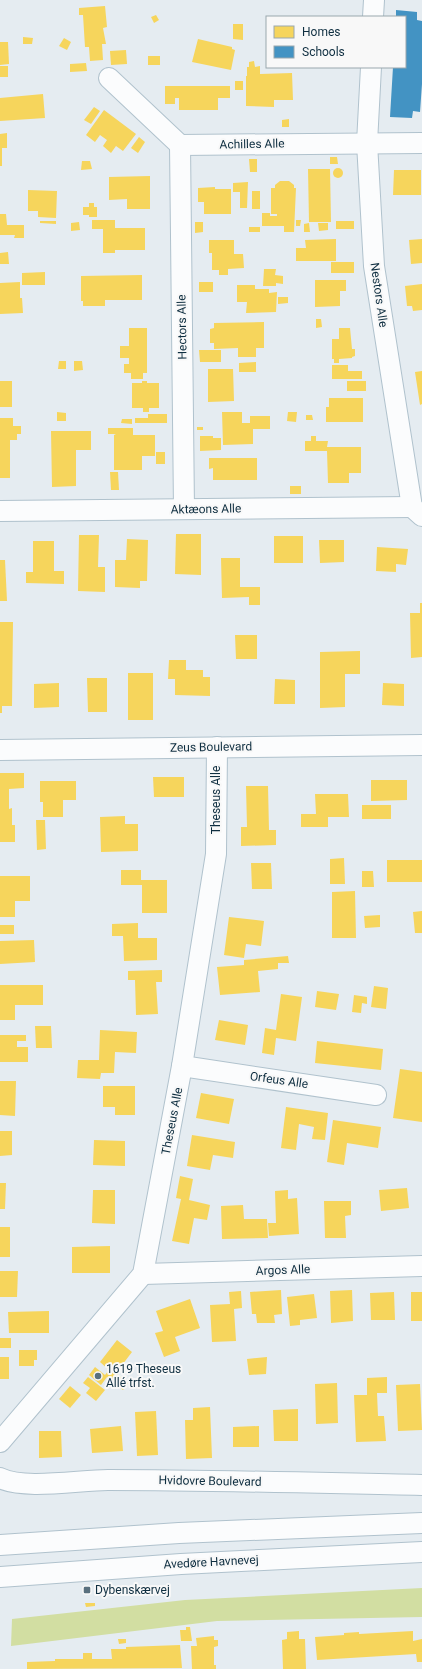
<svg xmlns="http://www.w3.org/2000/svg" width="422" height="1669" viewBox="0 0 422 1669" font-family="Roboto,sans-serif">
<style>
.green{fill:#d2dea2}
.homes{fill:#f6d55c}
.schools{fill:#4393c3}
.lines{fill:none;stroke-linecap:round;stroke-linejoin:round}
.minor-casing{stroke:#b0c2cd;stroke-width:22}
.minor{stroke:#fbfcfd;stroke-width:20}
.poi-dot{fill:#59707e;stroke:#f8f8f8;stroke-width:1.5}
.labels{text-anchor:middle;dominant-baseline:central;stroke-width:4;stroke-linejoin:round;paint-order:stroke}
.street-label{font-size:12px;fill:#0e2e40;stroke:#f8f8f8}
.poi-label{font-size:12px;fill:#0e2e40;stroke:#f8f8f8;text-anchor:start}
</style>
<rect width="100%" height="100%" fill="#e5ecf1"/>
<polygon class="green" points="422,1588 422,1617 217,1621 11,1646 12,1619 185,1600"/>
<g class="homes">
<polygon points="105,6 107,27 103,28 106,44 102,44 103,60 90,61 89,47 85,47 83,15 79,15 79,8"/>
<polygon points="156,15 159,20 154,23 151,17"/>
<polygon points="233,24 243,24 243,40 233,39"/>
<polygon points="23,37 33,38 32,44 23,44"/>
<polygon points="64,38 71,42 67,50 59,46"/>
<polygon points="198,39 232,47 232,49 235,50 231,70 192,62"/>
<polygon points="0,42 8,42 9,64 0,65"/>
<polygon points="126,50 127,64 111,65 110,51"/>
<rect x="148" y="56" width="12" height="9"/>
<polygon points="254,61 255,67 260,66 260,74 292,73 293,100 274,100 274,107 246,106 246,76 247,76 247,67 249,67 249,62"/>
<polygon points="86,63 87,71 70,72 70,64"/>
<rect x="0" y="66" width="8" height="11"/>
<rect x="235" y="81" width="8" height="9"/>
<polygon points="165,86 230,86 230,98 218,98 218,110 179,110 179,98 175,98 175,104 165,104"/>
<polygon points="43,94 45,118 0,121 0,98"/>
<polygon points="94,107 100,111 91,124 84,120"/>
<polygon points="104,110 136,134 123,151 116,146 111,153 103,146 107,140 100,135 95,142 86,135"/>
<polygon points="289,119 289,127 282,127 282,120"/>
<polygon points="7,133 7,148 2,148 2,166 0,166 0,134"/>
<polygon points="139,137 145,142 138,153 131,148"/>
<polygon points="330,157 337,157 338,164 330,164"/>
<polygon points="249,159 257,159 257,172 250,172"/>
<polygon points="82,161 90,161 92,169 81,170"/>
<circle cx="338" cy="173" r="5"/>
<polygon points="308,169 330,169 331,222 309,222"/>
<polygon points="394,170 421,170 421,195 393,195"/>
<polygon points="150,176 150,209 127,209 127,199 109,200 109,177"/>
<polygon points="280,181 289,181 294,185 294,188 296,188 294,232 284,232 284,226 262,226 262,213 270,213 270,216 277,216 277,214 271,214 271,188 275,188 275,185"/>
<polygon points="248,182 247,208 240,208 240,192 233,192 233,183"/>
<polygon points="215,187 215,189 231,189 231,214 204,214 204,202 198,202 198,188"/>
<polygon points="28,190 57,191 56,218 38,217 38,211 28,211"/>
<rect x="252" y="191" width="8" height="18"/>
<polygon points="89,203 94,203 94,207 97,207 97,217 89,217 89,215 83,215 83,207 89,207"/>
<polygon points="0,214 6,214 7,225 24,225 24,238 14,238 15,235 0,235"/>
<polygon points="92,220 115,220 115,228 145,228 145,250 115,250 115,253 103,253 103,229 92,229"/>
<polygon points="296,220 301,220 300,226 296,226"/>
<polygon points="40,221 56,221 56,224 40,223"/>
<rect x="336" y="221" width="18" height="8"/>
<polygon points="79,222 80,230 71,231 71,223"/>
<polygon points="195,222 203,222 203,232 195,233"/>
<polygon points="309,223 310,232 304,232 304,224"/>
<polygon points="318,223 328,223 328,230 319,231"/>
<rect x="249" y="227" width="11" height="5"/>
<polygon points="336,239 336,261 296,261 296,248 306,248 305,240"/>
<polygon points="422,239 422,263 411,264 409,240"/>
<polygon points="209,240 234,240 234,254 243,254 244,268 228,269 228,275 219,275 219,270 212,270 212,253 209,253"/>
<polygon points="8,252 9,264 0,264 0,253"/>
<rect x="331" y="262" width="23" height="11"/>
<polygon points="264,269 276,269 275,275 283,276 283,284 276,283 276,286 263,286"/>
<polygon points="45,272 45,285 22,285 22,273"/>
<polygon points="142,275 142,300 105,300 105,306 83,306 83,301 81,301 81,276"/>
<polygon points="315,280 346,280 346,291 340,291 340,306 315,307"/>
<polygon points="20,282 20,298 22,298 23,313 0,314 0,283"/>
<rect x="199" y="282" width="14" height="10"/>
<polygon points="422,284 422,310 413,311 412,306 407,306 405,286"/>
<polygon points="237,285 255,285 255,289 269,289 269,293 277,292 276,312 246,313 247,302 237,302"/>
<polygon points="278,297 288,297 288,303 278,304"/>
<polygon points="316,319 321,319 322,327 316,328"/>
<polygon points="264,322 264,348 256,348 256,357 238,357 238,348 214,349 214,343 210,343 210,329 214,328 214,323"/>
<polygon points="129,328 147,328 147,373 143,373 143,379 131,379 131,373 124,373 124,364 129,364 129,358 120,358 120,346 129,346"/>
<polygon points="339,328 350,328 352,349 355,349 355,356 352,357 352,358 339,359 339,363 334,363 334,359 332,359 332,339 339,339"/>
<polygon points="199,350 221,350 221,362 200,362"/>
<polygon points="59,361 66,361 66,369 58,369"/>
<polygon points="74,361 82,361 83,370 74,371"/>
<polygon points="256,362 256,372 239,372 239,363"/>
<polygon points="332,365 348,365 348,371 362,371 362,379 332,379"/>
<polygon points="208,369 233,369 234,401 208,402"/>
<polygon points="422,371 422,404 420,405 415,372"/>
<rect x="0" y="381" width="12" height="26"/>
<polygon points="142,381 147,381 147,383 159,383 159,408 149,408 149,412 143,412 143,408 132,408 132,383 142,383"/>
<rect x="347" y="381" width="19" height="10"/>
<polygon points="329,398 363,398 363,422 326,422 326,407 329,407"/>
<polygon points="57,412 66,413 66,421 57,421"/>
<polygon points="222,412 242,412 242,423 250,423 250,416 270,416 270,429 253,429 253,444 223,445"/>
<polygon points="288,412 297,412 296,422 287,421"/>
<polygon points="148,414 167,414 167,423 135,423 135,418 148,418"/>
<polygon points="306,415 312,415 313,420 306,420"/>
<polygon points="0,418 13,418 13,426 21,426 21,434 17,434 17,440 10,440 10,478 0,478"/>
<polygon points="122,419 132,419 132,424 121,423"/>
<rect x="197" y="427" width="6" height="3"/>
<polygon points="108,428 133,428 133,435 155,435 155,456 142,456 142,470 114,470 114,435 116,434 108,434"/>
<polygon points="51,431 91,431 91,450 76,450 76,486 52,487"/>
<polygon points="200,436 213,436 213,438 221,438 221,450 200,451"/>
<polygon points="311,436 316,436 316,441 328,441 327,447 361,447 361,473 349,473 349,483 328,483 327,451 305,451 305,441 311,441"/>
<rect x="156" y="452" width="9" height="12"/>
<polygon points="209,458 257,458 257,480 213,480 213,468 209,469"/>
<polygon points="110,472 118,472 119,490 111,490"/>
<rect x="290" y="486" width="11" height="8"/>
<polygon points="176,534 201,534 201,575 175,574"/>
<polygon points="79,535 99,535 98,567 105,567 105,592 78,591"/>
<rect x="274" y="536" width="29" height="27"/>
<polygon points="127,539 148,540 147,581 140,581 140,588 115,587 115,560 126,560"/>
<polygon points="319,540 344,540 344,562 320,563"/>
<polygon points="33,541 54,541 54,571 64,571 64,584 26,583 26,572 33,572"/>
<polygon points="377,547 408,549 406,565 396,564 396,572 376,571"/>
<polygon points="221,558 240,558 240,587 260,587 260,605 249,605 249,597 222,598"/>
<polygon points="0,560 5,560 7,601 0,601"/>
<polygon points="420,603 422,603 422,657 411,658 410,613 420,613"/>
<polygon points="0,622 13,622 12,706 2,706 2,713 0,713"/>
<polygon points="235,635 257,635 257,659 236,659"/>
<polygon points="360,651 360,674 345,674 345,707 320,708 320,652"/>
<polygon points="169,660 186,660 186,670 203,670 203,677 210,677 210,696 175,695 175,679 168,679"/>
<rect x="128" y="673" width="25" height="47"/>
<polygon points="87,678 107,678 107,712 88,712"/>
<polygon points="275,679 295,680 295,704 274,704"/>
<polygon points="59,683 59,707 34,708 34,684"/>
<polygon points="383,683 404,684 404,706 382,705"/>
<polygon points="0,773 24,773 24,788 9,789 9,809 12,808 12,825 15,825 15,842 0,842"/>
<polygon points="153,777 184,777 184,797 154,797"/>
<polygon points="371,780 407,780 407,800 371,801"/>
<polygon points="40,781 76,781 76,800 63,800 63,817 43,817 43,802 40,802"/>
<polygon points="246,786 268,786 269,830 276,830 276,845 241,846 241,827 247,827"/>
<polygon points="315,794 348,794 349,817 328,817 328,827 301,827 301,814 316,814"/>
<rect x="362" y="805" width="29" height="14"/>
<polygon points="125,816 125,824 138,824 138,851 101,852 100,817"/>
<polygon points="36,820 45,820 46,849 37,850"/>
<polygon points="344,858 345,884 330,884 330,859"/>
<rect x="387" y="860" width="35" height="22"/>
<polygon points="251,863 271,863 272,889 252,889"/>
<polygon points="121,870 141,870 141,880 167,880 167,913 142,913 142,885 121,885"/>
<polygon points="362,871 373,871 374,887 362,887"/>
<polygon points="0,876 30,876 30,901 15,901 15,917 0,917"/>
<polygon points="355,891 356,938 332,938 332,892"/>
<polygon points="422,911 422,933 415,933 413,912"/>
<polygon points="380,915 380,927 365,928 364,916"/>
<polygon points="229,917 264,921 261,946 246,944 244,958 224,955"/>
<polygon points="138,923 138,938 157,938 157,960 124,961 123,936 112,936 112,924"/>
<rect x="0" y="925" width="14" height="9"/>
<polygon points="34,940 35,962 0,964 0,941"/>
<polygon points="288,956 289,963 278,963 278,969 258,971 260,992 220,995 217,967 244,965 244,960"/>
<polygon points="162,970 162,982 156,982 158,1014 136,1015 135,980 128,980 128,971"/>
<polygon points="0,985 43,985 43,1005 15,1005 15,1020 0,1020"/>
<polygon points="374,986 388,988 386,1009 371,1007"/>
<polygon points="317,991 339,994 336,1010 315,1007"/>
<polygon points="281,994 302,997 296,1041 276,1038 274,1055 262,1053 265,1028 276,1030"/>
<polygon points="354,995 367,997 367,1004 362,1003 361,1013 352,1012"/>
<polygon points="219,1020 248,1025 245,1045 215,1040"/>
<polygon points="35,1026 51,1026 52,1048 36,1048"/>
<polygon points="100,1030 137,1032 136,1053 115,1052 114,1073 101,1073 100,1079 77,1078 78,1060 99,1060"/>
<polygon points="0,1035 26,1035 26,1041 17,1041 17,1047 28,1047 28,1062 0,1062"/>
<polygon points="317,1041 383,1049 381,1070 315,1063"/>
<polygon points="400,1069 422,1072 422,1122 393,1118"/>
<polygon points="0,1081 16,1081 15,1116 0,1115"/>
<polygon points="103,1086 135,1086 135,1115 115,1115 115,1107 103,1107"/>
<polygon points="201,1093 234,1099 229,1124 196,1118"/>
<polygon points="286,1107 328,1113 325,1140 312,1139 314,1127 299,1124 296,1150 281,1148"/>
<polygon points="333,1120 381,1127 378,1148 347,1143 344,1165 327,1162"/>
<polygon points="0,1131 12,1131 12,1155 0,1156"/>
<polygon points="192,1135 235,1142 233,1158 213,1155 210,1170 187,1166"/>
<polygon points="94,1140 125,1141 125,1166 93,1165"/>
<polygon points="180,1176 193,1179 189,1200 210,1205 207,1220 194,1218 189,1244 172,1241 181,1199 176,1198"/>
<polygon points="0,1183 6,1183 5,1209 0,1209"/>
<polygon points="407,1188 409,1208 381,1211 379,1190"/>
<polygon points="93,1190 115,1190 115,1224 92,1223"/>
<polygon points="288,1190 288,1199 297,1198 299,1234 269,1236 268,1223 276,1223 275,1191"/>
<polygon points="324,1201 351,1201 351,1215 345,1216 346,1238 325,1238"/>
<polygon points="243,1205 244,1219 267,1219 268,1238 222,1239 221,1206"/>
<rect x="0" y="1227" width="10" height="30"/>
<polygon points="110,1246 110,1273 72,1273 72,1247"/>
<polygon points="0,1271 18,1271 17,1297 0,1297"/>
<polygon points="281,1290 282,1314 274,1315 275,1323 257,1323 256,1314 252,1314 250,1292"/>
<polygon points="352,1290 353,1321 331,1323 330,1291"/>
<polygon points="241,1291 242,1308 234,1309 236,1341 212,1342 210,1305 230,1304 229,1292"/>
<polygon points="394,1292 395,1320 371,1320 370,1293"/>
<rect x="411" y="1292" width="11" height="29"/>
<polygon points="314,1294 317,1318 300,1320 300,1325 290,1326 287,1297"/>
<polygon points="190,1299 200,1328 175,1337 180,1351 164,1357 155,1333 163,1331 156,1311"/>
<polygon points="49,1311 49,1333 9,1333 8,1312"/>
<rect x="0" y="1338" width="11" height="10"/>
<polygon points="117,1340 132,1352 116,1373 128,1383 123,1390 107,1377 101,1385 89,1375 95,1367 105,1375 109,1370 100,1362"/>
<polygon points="19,1350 37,1350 37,1360 34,1360 34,1366 19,1366"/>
<rect x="0" y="1357" width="9" height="22"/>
<polygon points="267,1357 266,1374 249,1375 247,1359"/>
<polygon points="88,1377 105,1390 96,1401 86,1393 90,1388 83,1383"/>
<polygon points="387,1377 387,1393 377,1393 378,1416 384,1416 386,1441 356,1442 354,1395 367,1395 367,1378"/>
<polygon points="337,1383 338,1423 316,1424 315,1384"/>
<polygon points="420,1384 422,1430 398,1431 396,1385"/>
<polygon points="70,1386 81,1395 70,1408 59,1399"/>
<polygon points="210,1407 212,1458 186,1459 185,1420 193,1420 193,1408"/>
<polygon points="298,1409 298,1441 274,1441 273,1410"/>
<polygon points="156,1411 158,1455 137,1456 135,1412"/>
<polygon points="121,1426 123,1451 92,1453 90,1429"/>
<polygon points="259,1426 259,1447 233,1447 233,1427"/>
<polygon points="39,1431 61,1431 62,1457 39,1458"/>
<polygon points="85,1603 95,1603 95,1606 86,1607"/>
<polygon points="186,1627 190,1627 192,1641 181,1641 180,1630 186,1630"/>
<polygon points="299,1631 299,1639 305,1639 306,1669 283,1669 282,1640 287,1639 287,1632"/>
<polygon points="413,1631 413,1641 422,1639 422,1662 417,1662 416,1654 317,1660 315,1637 344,1635 344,1633 359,1632 359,1634"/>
<polygon points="214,1636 214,1640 218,1640 218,1646 214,1647 214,1665 216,1665 216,1669 192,1669 191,1646 197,1646 196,1638"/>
<polygon points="118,1639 126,1639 126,1643 119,1644"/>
<polygon points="180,1645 182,1668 27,1669 27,1662 55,1661 55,1659 83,1659 83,1653 92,1653 92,1659 112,1659 111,1649 126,1649 126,1647"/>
</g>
<polygon class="schools" points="396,10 417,12 417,20 422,21 422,84 420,112 413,111 412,118 390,117 393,67 405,67 405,17 396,17"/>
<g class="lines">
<g class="minor-casing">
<g id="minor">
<polyline points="373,17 374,0"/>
<polyline points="371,67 367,143 374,266 412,507 422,516"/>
<polyline points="109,78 180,145 422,143"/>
<polyline points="180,145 184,509"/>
<polyline points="0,511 412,507"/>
<polyline points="0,750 422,745"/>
<polyline points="182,1066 376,1095"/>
<polyline points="143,1274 422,1266"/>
<polyline points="0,1442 143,1274 182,1066 216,854 217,747"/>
<path d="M0,1478C24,1490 79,1480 108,1480C212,1480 317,1483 422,1485"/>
<polyline points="0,1545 179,1533 422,1523"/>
<polyline points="0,1577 181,1564 422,1552"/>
</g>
</g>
<use href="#minor" class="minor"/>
</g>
<g class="poi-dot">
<circle cx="98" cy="1376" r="4"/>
<rect x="83" y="1586" width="8" height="8" rx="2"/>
</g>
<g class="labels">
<g class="street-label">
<text transform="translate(252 144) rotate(-1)">Achilles Alle</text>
<text transform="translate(379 295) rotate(82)">Nestors Alle</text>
<text transform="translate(182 327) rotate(-91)">Hectors Alle</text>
<text transform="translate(206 509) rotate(-1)">Aktæons Alle</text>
<text transform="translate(211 747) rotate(-1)">Zeus Boulevard</text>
<text transform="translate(216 800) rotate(-90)">Theseus Alle</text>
<text transform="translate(279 1080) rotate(8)">Orfeus Alle</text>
<text transform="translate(172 1121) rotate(-79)">Theseus Alle</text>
<text transform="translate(283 1270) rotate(-2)">Argos Alle</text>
<text transform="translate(210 1481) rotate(1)">Hvidovre Boulevard</text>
<text transform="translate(211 1562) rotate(-3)">Avedøre Havnevej</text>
</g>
<g class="poi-label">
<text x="106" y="1369">1619 Theseus<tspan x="106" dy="14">Allé trfst.</tspan></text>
<text x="95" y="1590">Dybenskærvej</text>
</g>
</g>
<rect x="266" y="16" width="140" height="52" fill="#f8f8f8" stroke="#9aa7ae"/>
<rect x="274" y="26" width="20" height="12" fill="#f6d55c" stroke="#9aa7ae"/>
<text x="302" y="36" font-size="12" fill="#0e2e40">Homes</text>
<rect x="274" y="46" width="20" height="12" fill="#4393c3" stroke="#9aa7ae"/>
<text x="302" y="56" font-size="12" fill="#0e2e40">Schools</text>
</svg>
